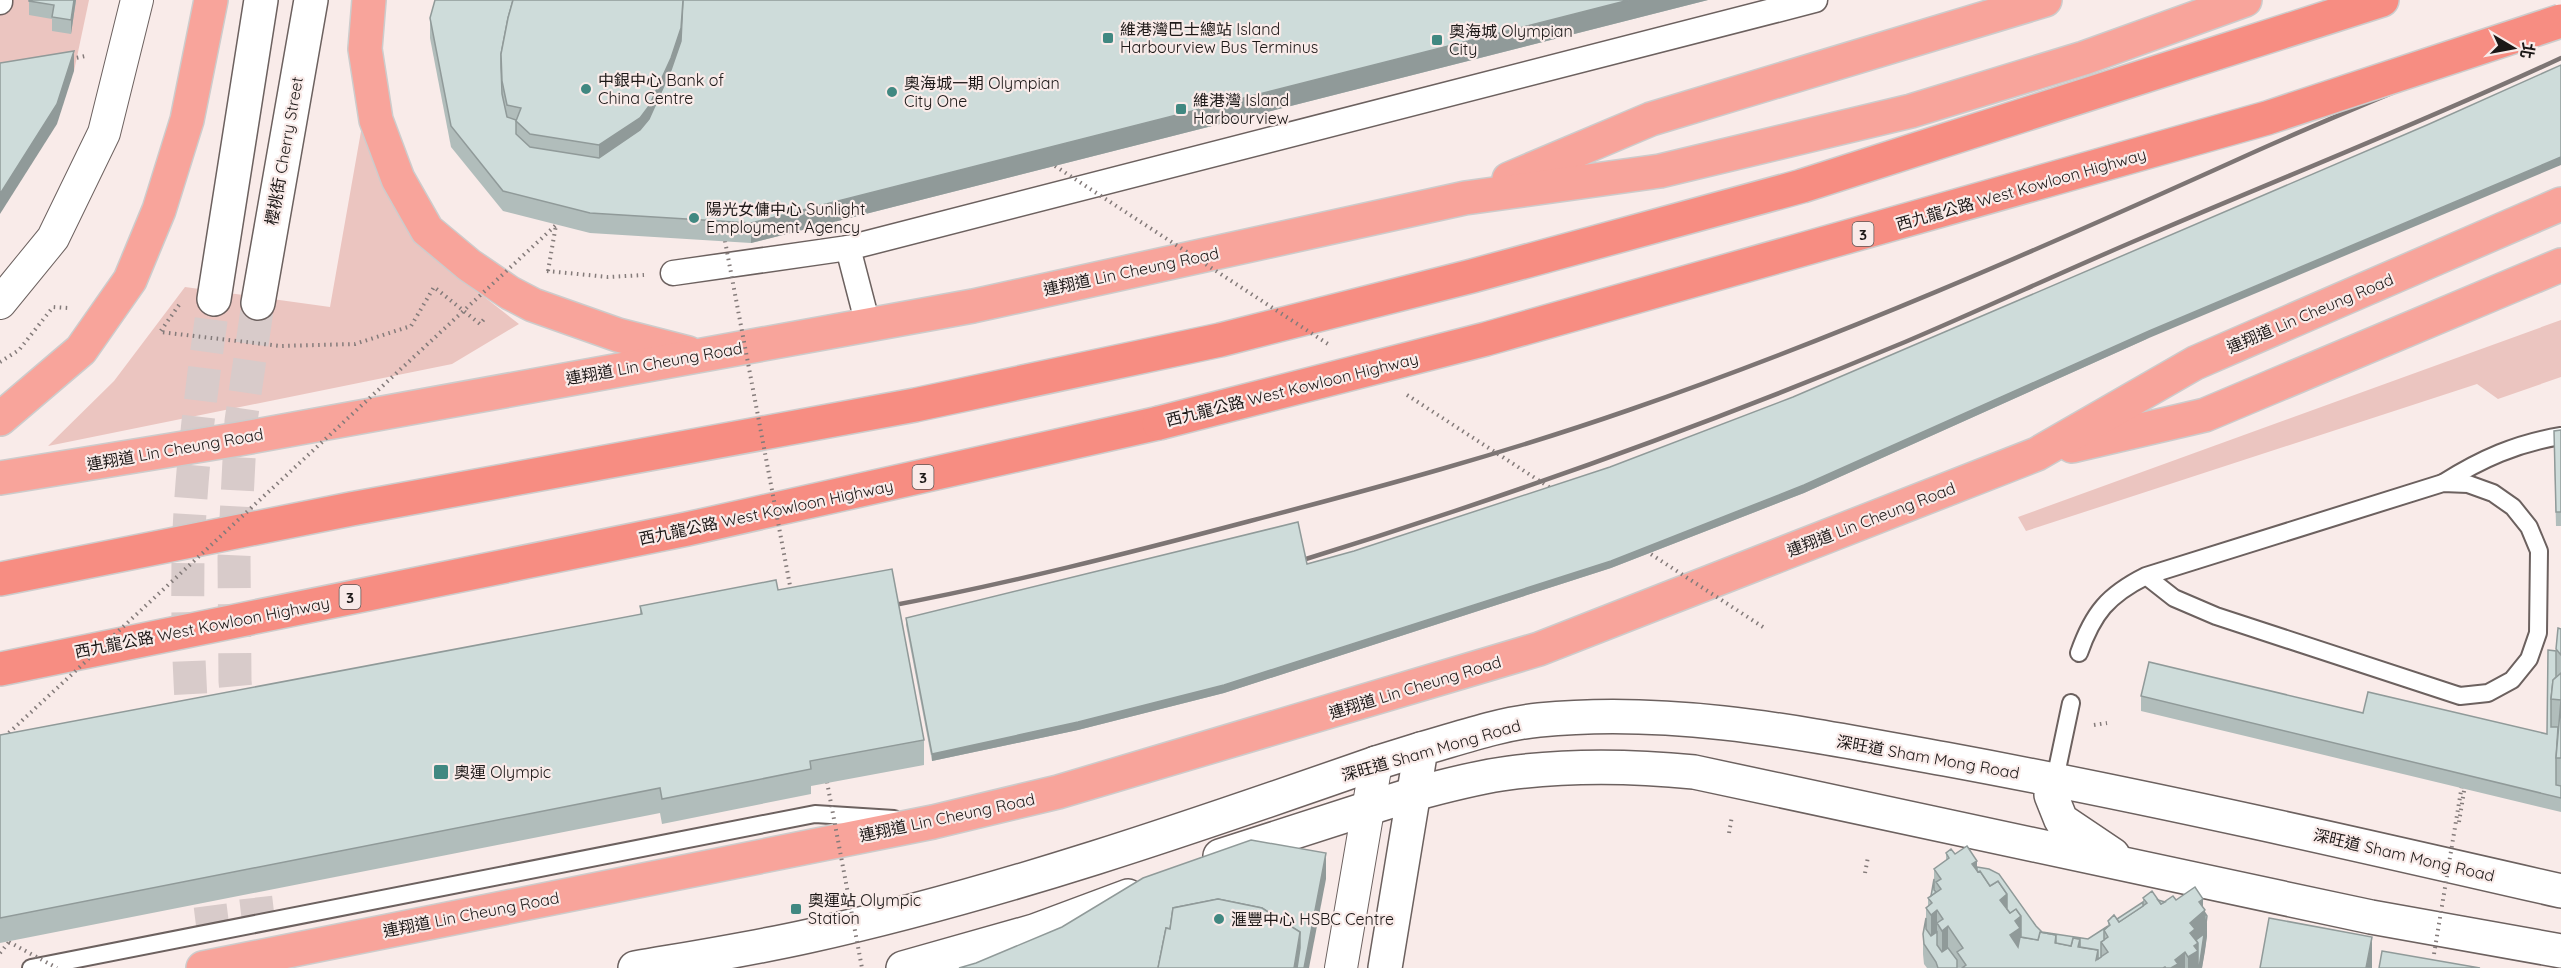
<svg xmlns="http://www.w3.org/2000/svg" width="2561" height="968" viewBox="0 0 2561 968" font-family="Quicksand,'Noto Sans TC',sans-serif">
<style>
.green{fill:#ebc5c0}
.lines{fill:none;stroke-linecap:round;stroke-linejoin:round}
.secondary-tunnel{stroke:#d8cbca;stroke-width:33;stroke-dasharray:33 16;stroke-linecap:butt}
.service-casing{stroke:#6c615f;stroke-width:20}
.pedestrian-casing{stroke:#6c615f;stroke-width:27}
.minor-casing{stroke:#6c615f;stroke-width:34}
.tertiary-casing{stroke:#6c615f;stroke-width:36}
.secondary-casing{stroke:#6c615f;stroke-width:36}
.trunk-casing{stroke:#cdcccc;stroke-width:36}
.motorway-casing{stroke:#cdcccc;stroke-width:36}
.path{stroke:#847b7a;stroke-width:4;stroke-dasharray:1.5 4.5;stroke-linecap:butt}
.service{stroke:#fff;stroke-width:16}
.pedestrian{stroke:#fff;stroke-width:24}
.minor{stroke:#fff;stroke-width:32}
.tertiary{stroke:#fff;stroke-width:33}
.secondary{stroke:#fff;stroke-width:33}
.trunk{stroke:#f8a49b;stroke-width:33}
.motorway{stroke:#f78d82;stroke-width:33}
.rail{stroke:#7d7574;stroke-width:4.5}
.motorway-bridge-casing{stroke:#cdcccc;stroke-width:36;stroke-linecap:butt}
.path-bridge{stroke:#847b7a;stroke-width:4;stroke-dasharray:1.5 4.5;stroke-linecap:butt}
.motorway-bridge{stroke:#f78d82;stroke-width:33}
.wall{fill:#b1bdbb}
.shaded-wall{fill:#909a99}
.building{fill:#cedcda;stroke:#909a99;stroke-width:1.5}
.poi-dot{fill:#418881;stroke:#f9ebe9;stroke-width:2}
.labels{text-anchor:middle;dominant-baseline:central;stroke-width:4.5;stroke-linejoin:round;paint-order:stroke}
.shield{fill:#f9ebe9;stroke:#5e5756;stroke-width:1.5}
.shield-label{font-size:15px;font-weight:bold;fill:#1c1817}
.poi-label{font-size:16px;fill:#1c1817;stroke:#f9ebe9;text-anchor:start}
.street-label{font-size:16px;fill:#1c1817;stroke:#f9ebe9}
</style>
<rect width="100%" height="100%" fill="#f9ebe9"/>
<g class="green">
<polygon points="0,0 89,0 74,71 0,83"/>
<polygon points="363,120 400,214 441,263 519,324 452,364 48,446 114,381 185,287 330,307"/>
<polygon points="2561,320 2561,377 2498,399 2477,384 2026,531 2018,517"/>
</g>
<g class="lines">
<g class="secondary-tunnel">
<polyline points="240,735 235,681 234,558 241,421 258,303"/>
<path d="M194,743C189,682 187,620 188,559C190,472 202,385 214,299"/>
<polyline points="250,849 264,968"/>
<polyline points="204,857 218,968"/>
</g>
<g class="service-casing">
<g id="service">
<path d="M2443,483C2481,459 2517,443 2561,436"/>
<path d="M2079,653C2093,613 2108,595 2146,576L2443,483L2468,484L2493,493L2513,507L2529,527L2539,551L2538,633L2529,659L2512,680L2488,693L2460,696L2216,616L2174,598L2146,576"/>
<polyline points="2055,779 2071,703"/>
<polyline points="31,968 815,814 894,819"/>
</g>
</g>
<g class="pedestrian-casing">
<g id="pedestrian">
<polyline points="0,2 0,0"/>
<polyline points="848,248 868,325"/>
<polyline points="673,273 848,248 1815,0"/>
</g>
</g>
<g class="minor-casing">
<g id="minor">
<polyline points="0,303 53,238 104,133 137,0"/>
<polyline points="1341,968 1376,763"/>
</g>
</g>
<g class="tertiary-casing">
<g id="tertiary">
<polyline points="1376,763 1421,749"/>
<polyline points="1369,808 1414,794"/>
</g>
</g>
<g class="secondary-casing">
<g id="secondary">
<polyline points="214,299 261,0"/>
<polyline points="258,303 311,0"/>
<polyline points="2055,779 2051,795 2061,820 2113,855"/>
<path d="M1414,794C1445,786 1477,777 1509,773C1569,765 1633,766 1694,772L2371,917L2561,951"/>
<polyline points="1220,856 1369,808"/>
<path d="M635,968C693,958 751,949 809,936C1002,893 1190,828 1376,763"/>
<polyline points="903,968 1034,931 1128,896"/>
<path d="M1385,968L1421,749C1460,738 1499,724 1539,720C1676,706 1811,735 1945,759C2151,797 2356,844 2561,891"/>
</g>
</g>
<g class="trunk-casing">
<g id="trunk">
<polyline points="369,0 365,49 376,120 398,179 427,230 469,265 510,293 533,305 618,335 688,353"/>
<polyline points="1509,179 1651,119 2045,0"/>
<polyline points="0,419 81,350 130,280 159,210 187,120 211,0"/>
<polyline points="2072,446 2205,415 2561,265"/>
<polyline points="0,478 239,439 973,306 1465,198 1660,171 1911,111 2084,58 2245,0"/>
<polyline points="203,968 933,822 1058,792 1539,649 2037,454 2195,363 2561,204"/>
</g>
</g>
<g class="motorway-casing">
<g id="motorway">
<polyline points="0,579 351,509 915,405 1220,340 1472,276 1802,186 2382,0"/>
<polyline points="0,669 687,529 1159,423"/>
</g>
</g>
<g class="path">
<polyline points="71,59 85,56"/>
<polyline points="547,271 608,277 644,275"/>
<polyline points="548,271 556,225"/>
<polyline points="179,305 160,332 280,346 355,344 411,326 434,287 480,324 485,318"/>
<polyline points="0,362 19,350 53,307 68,308"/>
<polyline points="2094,725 2107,723"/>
<polyline points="2459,822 2465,785"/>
<polyline points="1729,833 1732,816"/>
<polyline points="1865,873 1868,857"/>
<polyline points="0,953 9,942"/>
</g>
<use href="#service" class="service"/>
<use href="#pedestrian" class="pedestrian"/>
<use href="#minor" class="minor"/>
<use href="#tertiary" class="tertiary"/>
<use href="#secondary" class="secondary"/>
<use href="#trunk" class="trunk"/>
<use href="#motorway" class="motorway"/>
<g class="rail">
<path d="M1290,564C1498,500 1704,426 1905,342C1985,308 2064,271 2144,237C2283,177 2424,122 2561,58"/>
<path d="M884,607C1007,584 1129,553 1250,521C1377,488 1505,453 1629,410C1837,338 2040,249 2241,158C2348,109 2457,69 2561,17"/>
</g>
<g class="motorway-bridge-casing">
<polyline id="motorway-bridge" points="1159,423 1486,339 2267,118 2561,21"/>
</g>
<g class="path-bridge">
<polyline points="1055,166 1328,344"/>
<polyline points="725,241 791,591"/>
<polyline points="1407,395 1552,489"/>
<polyline points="1646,551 1763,627"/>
<polyline points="0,741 556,225"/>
<polyline points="827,782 862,968"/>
<polyline points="9,942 57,968"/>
<polyline points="2434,954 2462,785"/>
</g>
<use href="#motorway-bridge" class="motorway-bridge"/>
</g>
<g class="wall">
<polygon points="29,0 76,0 71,34 52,31 52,19 29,15"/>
<polygon points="1708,0 751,243 590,233 503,211 451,147 430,38 430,18"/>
<polygon points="2149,338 1804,493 1611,568 1224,693 1078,730 932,761 906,625 906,618 1307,564"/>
<polygon points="2561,430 2561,526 2556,526 2554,445"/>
<polygon points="778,590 924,740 924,765 811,786 811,794 662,824 660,813 0,943 0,735 640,615 640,606"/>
<polygon points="2561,629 2561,812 2141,711 2141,696 2363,713 2547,734 2556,649"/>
<polygon points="1946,853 1955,854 1977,867 2042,932 2088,939 2108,926 2108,921 2117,919 2143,902 2143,898 2165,902 2176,900 2203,908 2207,936 2202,968 1927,968 1924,964 1923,954 1923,934 1926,918 1926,908 1928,906 1928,898 1931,896 1934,879 1934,869 1946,860"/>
</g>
<g class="shaded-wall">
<polygon points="74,0 76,0 71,34 71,20"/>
<polygon points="683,0 681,61 649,139 599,178 599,145"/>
<polygon points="1629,0 1708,0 751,243 751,223"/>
<polygon points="74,51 74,71 57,124 0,214 0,194"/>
<polygon points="2561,157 2561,165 2149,338 1804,493 1611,568 1224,693 1078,730 932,761 932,754 2149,331"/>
<polygon points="1326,853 1326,879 1309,968 1304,968"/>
<polygon points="1977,861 1977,892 1972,864"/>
<polygon points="2007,894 2007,931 2000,900"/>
<polygon points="2203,899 2203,911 2205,910 2205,951 2202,968 2188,968 2188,957 2176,922"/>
<polygon points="1937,910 1937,933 1931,954 1931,915"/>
<polygon points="2021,916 2021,958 2010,934 2015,921"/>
<polygon points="2207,916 2207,936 2205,951 2205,931"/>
<polygon points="1948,926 1948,968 1942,968 1942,931"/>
<polygon points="1300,932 1300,968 1294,968"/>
<polygon points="2372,937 2372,968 2366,968"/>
<polygon points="2185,952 2185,968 2171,968 2175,960"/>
</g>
<g class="building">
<polygon points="29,0 74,0 71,20 52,17 54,5 29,1"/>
<polygon points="435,0 513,0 508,18 501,54 501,67 502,94 507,117 516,120 516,134 530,147 599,158 640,130 649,119 671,70 681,41 683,0 1629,0 751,223 590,213 503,191 451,126 430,18"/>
<polygon points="513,0 683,0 681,28 671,58 649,106 640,118 599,145 530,134 516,121 521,108 507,105 502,81 501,54 508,18"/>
<polygon points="74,51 57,104 0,194 0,63"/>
<polygon points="2561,65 2561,157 2149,331 1804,485 1611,561 1224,685 1078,722 932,754 906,618 1298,522 1307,564 1354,551 1610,467 1793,397 2427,125"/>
<polygon points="2561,430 2561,512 2556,512 2554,431"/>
<polygon points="892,569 924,740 810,761 811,769 662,799 660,788 0,918 0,735 642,614 640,606 776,580 778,590"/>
<polygon points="2558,628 2561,629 2561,655 2556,649"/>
<polygon points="2548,650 2556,651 2556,677 2553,680 2551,699 2551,727 2558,727 2556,758 2556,785 2561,786 2561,798 2141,696 2149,662 2363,713 2368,692 2547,734"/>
<polygon points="2561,673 2561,700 2551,699 2553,680"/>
<polygon points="2561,700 2561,758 2556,758"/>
<polygon points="1251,840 1326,853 1304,968 1297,968 1300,948 1300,932 1262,908 1218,899 1173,908 1170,929 1166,928 1158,968 959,968 976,963 1062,927 1143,878"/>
<polygon points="1967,846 1977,861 1972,864 1978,872 1980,871 1990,886 1998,881 2007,894 2000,900 2010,913 2016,909 2021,916 2015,921 2020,928 2010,935 2018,947 2020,937 2038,940 2040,932 2056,935 2055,943 2071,946 2073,938 2080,939 2078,947 2098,950 2096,960 2108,952 2101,942 2108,937 2104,930 2110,925 2108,921 2114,915 2119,922 2147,903 2143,898 2152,891 2161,904 2173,896 2176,900 2195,887 2203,899 2199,902 2205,910 2190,923 2195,929 2190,933 2198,943 2194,946 2198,951 2188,957 2185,952 2175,960 2178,964 2171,968 2166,968 2165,967 2163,968 1962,968 1966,965 1957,952 1963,948 1948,926 1942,931 1937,923 1943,919 1937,910 1931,915 1926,908 1932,903 1928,898 1941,889 1936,882 1941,879 1934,869 1949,858 1946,853 1951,849 1955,854"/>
<polygon points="1977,867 1989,869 1999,874 2036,926 2042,932 2088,939 2108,926 2104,930 2104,940 2101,942 2101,957 2098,959 2098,950 2080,947 2080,939 2073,938 2071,946 2056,943 2056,935 2040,932 2038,940 2021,937 2021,916 2016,909 2010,913 2007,909 2007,894 1998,881 1990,886 1980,871 1978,872 1977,870"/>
<polygon points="1934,879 1934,890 1936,892 1931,896"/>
<polygon points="1218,899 1262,908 1300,932 1294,968 1158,968 1166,928 1170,929 1173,908"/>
<polygon points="2158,900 2165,902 2161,904"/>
<polygon points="2143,902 2143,906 2119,922 2117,919"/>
<polygon points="2205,913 2207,916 2205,931"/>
<polygon points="1926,918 1926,929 1931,936 1937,932 1937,945 1942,952 1948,948 1957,960 1957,968 1938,968 1936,962 1924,944 1923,934"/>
<polygon points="2269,918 2372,937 2366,968 2260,968"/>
<polygon points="2204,934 2199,968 2198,968 2198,943 2196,940"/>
<polygon points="2382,951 2480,968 2379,968"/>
</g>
<g class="poi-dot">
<rect x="1102" y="32" width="12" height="12" rx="3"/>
<rect x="1431" y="34" width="12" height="12" rx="3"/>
<circle cx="586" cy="89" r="6"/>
<circle cx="892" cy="92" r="6"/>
<rect x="1175" y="103" width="12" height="12" rx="3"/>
<circle cx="694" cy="218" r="6"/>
<rect x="433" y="764" width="16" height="16" rx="3"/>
<rect x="790" y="903" width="12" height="12" rx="3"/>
<circle cx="1219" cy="919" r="6"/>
</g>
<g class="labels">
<g class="shield">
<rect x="1852.5" y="222" width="21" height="24" rx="4.5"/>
<rect x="912.5" y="465" width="21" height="24" rx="4.5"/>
<rect x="339.5" y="585" width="21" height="24" rx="4.5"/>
</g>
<g class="shield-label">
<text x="1863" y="234">3</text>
<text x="923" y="477">3</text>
<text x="350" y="597">3</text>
</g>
<g class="poi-label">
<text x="1120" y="29">維港灣巴士總站 Island<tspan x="1120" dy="18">Harbourview Bus Terminus</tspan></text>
<text x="1449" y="31">奧海城 Olympian<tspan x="1449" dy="18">City</tspan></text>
<text x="598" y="80">中銀中心 Bank of<tspan x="598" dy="18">China Centre</tspan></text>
<text x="904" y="83">奧海城一期 Olympian<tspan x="904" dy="18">City One</tspan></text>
<text x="1193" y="100">維港灣 Island<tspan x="1193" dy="18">Harbourview</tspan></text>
<text x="706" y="209">陽光女傭中心 Sunlight<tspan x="706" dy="18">Employment Agency</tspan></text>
<text x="454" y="772">奧運 Olympic</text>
<text x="808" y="900">奧運站 Olympic<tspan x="808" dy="18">Station</tspan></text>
<text x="1231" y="919">滙豐中心 HSBC Centre</text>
</g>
<g class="street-label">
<text transform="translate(284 151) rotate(-80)">櫻桃街 Cherry Street</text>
<text transform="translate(2021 189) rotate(-16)">西九龍公路 West Kowloon Highway</text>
<text transform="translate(1131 271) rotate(-12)">連翔道 Lin Cheung Road</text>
<text transform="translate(2310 313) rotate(-23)">連翔道 Lin Cheung Road</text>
<text transform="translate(654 363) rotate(-10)">連翔道 Lin Cheung Road</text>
<text transform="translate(1292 389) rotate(-14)">西九龍公路 West Kowloon Highway</text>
<text transform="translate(175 449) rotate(-10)">連翔道 Lin Cheung Road</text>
<text transform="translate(766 512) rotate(-12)">西九龍公路 West Kowloon Highway</text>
<text transform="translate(1871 519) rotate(-21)">連翔道 Lin Cheung Road</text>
<text transform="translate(202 627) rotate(-11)">西九龍公路 West Kowloon Highway</text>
<text transform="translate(1415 687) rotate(-17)">連翔道 Lin Cheung Road</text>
<text transform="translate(1431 750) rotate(-16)">深旺道 Sham Mong Road</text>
<text transform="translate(1928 757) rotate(10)">深旺道 Sham Mong Road</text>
<text transform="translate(947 817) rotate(-12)">連翔道 Lin Cheung Road</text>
<text transform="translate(2404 855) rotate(13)">深旺道 Sham Mong Road</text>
<text transform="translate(471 914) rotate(-11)">連翔道 Lin Cheung Road</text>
</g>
</g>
<g transform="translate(2513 48) rotate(100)" stroke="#f9ebe9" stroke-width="4.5" paint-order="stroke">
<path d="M0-4.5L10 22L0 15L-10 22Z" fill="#1c1817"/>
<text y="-9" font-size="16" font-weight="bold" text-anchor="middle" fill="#1c1817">北</text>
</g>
</svg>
